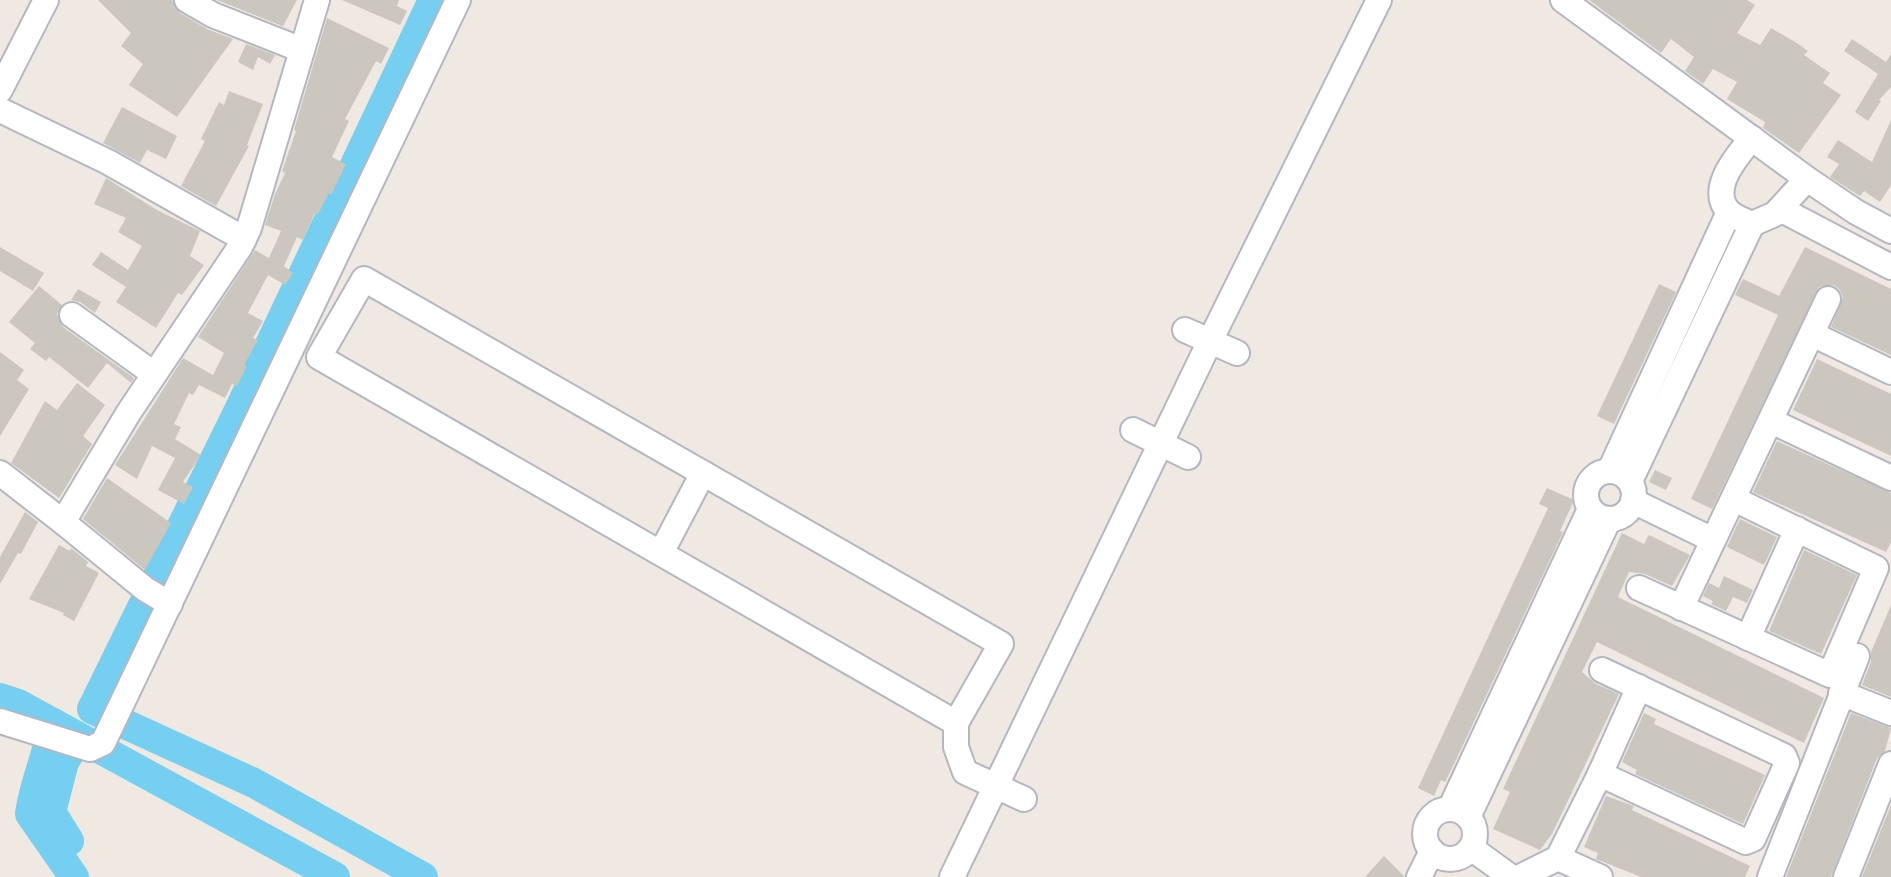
<svg xmlns="http://www.w3.org/2000/svg" width="1891" height="877" viewBox="0 0 1891 877" font-family="'DM Sans',sans-serif">
<style>
.lines{fill:none;stroke-linecap:round;stroke-linejoin:round}
.river{stroke:#75cff0;stroke-width:30}
.building{fill:#cbc7bf}
.minor-casing{stroke:#b4b7c1;stroke-width:28}
.minor{stroke:#fff;stroke-width:24}
</style>
<rect width="100%" height="100%" fill="#efe9e1"/>
<g class="lines">
<g class="river">
<polyline points="0,698 18,704 335,877"/>
<path d="M53,723C48,755 34,783 30,814L74,877"/>
<polyline points="69,841 51,812 64,762 73,747"/>
<polyline points="423,877 254,783 92,709 239,410 433,0"/>
</g>
</g>
<g class="building">
<polygon points="98,0 172,0 180,13 207,29 233,39 177,117 129,85 143,64 121,46 131,33"/>
<polygon points="217,0 297,0 283,26 292,30"/>
<polygon points="342,0 399,0 397,6 407,11 400,25"/>
<polygon points="1589,0 1747,0 1755,5 1737,33 1760,45 1771,28 1797,43 1808,51 1804,55 1830,73 1823,83 1841,95 1799,153 1763,128 1765,122 1727,99 1737,82 1713,69 1703,84 1685,71 1694,57 1671,39 1661,53"/>
<polygon points="327,18 389,48 381,64 376,61 345,119 349,121 332,157 346,164 331,195 329,193 318,214 315,213 303,240 297,237 284,266 293,273 285,285 268,275 248,313 263,321 253,338 258,340 244,365 247,366 237,386 232,384 225,398 199,385 193,395 189,393 174,424 181,427 175,439 201,455 183,482 193,487 184,504 158,490 175,458 152,446 137,479 115,465 183,358 213,375 224,353 198,337 255,250 269,258 281,231 265,225 275,194 285,173 282,171 296,131 294,130"/>
<polygon points="1852,39 1886,62 1891,54 1891,87 1879,100 1881,101 1868,121 1855,112 1878,74 1844,51"/>
<polygon points="246,44 275,55 270,64 258,57 253,70 238,62"/>
<polygon points="229,91 263,104 247,145 249,146 216,206 181,186 205,141 201,139 219,102 224,105"/>
<polygon points="122,107 177,136 166,159 147,150 140,163 103,143"/>
<polygon points="1891,120 1891,185 1880,202 1864,191 1860,196 1830,177 1839,164 1827,157 1838,140 1872,162"/>
<polygon points="106,178 157,210 200,231 190,256 204,265 182,295 178,293 156,328 116,302 126,287 92,265 101,252 128,270 142,246 118,232 126,218 94,204"/>
<polygon points="0,247 44,273 33,291 0,271"/>
<polygon points="1805,247 1891,289 1891,355 1831,327 1843,297 1840,290 1834,285 1819,287 1712,509 1691,499 1778,315 1735,295 1743,279 1779,296"/>
<polygon points="1659,284 1676,292 1614,424 1597,416"/>
<polygon points="39,286 62,305 57,314 63,327 134,378 131,383 107,363 88,388 49,357 46,361 30,349 35,343 9,322"/>
<polygon points="78,289 101,302 95,313 80,302 71,300"/>
<polygon points="0,352 24,370 17,380 29,389 0,436"/>
<polygon points="1817,359 1891,394 1891,456 1793,410"/>
<polygon points="77,383 105,405 83,436 92,444 59,498 11,463 45,401 57,410"/>
<polygon points="1777,441 1891,493 1891,542 1886,552 1753,492"/>
<polygon points="1655,470 1672,478 1666,490 1649,482"/>
<polygon points="107,478 171,523 145,570 83,519"/>
<polygon points="1547,488 1574,500 1560,531 1563,532 1455,762 1445,782 1441,780 1434,796 1418,788 1548,508 1539,504"/>
<polygon points="25,512 38,522 21,554 18,553 0,584 0,557"/>
<polygon points="1740,519 1777,537 1764,565 1727,547"/>
<polygon points="1622,533 1644,544 1649,535 1690,555 1672,586 1645,574 1629,572 1618,597 1824,698 1804,743 1597,642 1582,672 1596,684 1619,694 1552,834 1540,850 1493,829 1510,792 1503,789"/>
<polygon points="59,545 70,551 71,548 88,562 86,566 99,573 74,621 63,615 64,613 29,599"/>
<polygon points="1804,550 1857,575 1821,654 1769,631"/>
<polygon points="1724,576 1753,590 1747,603 1733,597 1726,611 1711,604 1713,601 1703,596 1709,583 1719,588"/>
<polygon points="1891,605 1891,697 1862,685 1871,662 1871,652"/>
<polygon points="1644,713 1656,719 1654,724 1765,775 1743,824 1635,774 1637,770 1622,762"/>
<polygon points="1851,713 1891,728 1885,751 1877,758 1831,877 1786,877"/>
<polygon points="1606,796 1634,806 1632,810 1750,866 1745,877 1641,877 1596,859 1598,853 1584,847"/>
<polygon points="1891,805 1891,877 1862,877"/>
<polygon points="1384,856 1404,876 1404,877 1365,877"/>
</g>
<g class="lines">
<g class="minor-casing">
<g id="minor">
<polyline points="187,0 213,15 302,50"/>
<polyline points="1563,0 1807,179 1856,212 1891,231"/>
<polyline points="0,90 46,0"/>
<polyline points="0,110 108,162 244,239"/>
<path d="M1752,138C1738,155 1707,189 1729,212C1734,217 1745,221 1752,224L1775,214L1807,179"/>
<polyline points="1780,209 1891,267"/>
<polygon points="364,279 1001,644 956,723 319,357"/>
<polyline points="72,315 154,374"/>
<polyline points="1185,330 1237,353"/>
<polyline points="1812,334 1891,372"/>
<polyline points="1771,421 1891,478"/>
<polyline points="1133,430 1188,457"/>
<polyline points="1610,470 1729,212"/>
<circle cx="1610" cy="495" r="24"/>
<polyline points="0,473 63,522"/>
<polyline points="1630,481 1752,224"/>
<polyline points="1633,501 1713,540"/>
<polyline points="661,553 703,473"/>
<polyline points="1639,588 1830,675 1876,568 1734,499"/>
<polyline points="170,604 145,589 63,522 129,412 240,247 249,228 317,0"/>
<polyline points="1681,608 1828,299"/>
<polyline points="1748,638 1797,529"/>
<polyline points="1841,693 1891,713"/>
<polyline points="0,721 90,749 103,743 458,0"/>
<polyline points="956,723 956,747 965,772 1024,799"/>
<polyline points="1600,774 1746,842 1753,839 1787,763 1784,756 1602,670"/>
<polyline points="1450,809 1590,509"/>
<circle cx="1450" cy="834" r="25"/>
<polyline points="1468,817 1609,519"/>
<polyline points="1471,848 1511,877"/>
<polyline points="1558,858 1600,877"/>
<polyline points="952,877 1210,341 1379,0"/>
<polyline points="1419,877 1432,851"/>
<polyline points="1520,877 1558,858 1600,774 1639,687"/>
<polyline points="1770,877 1857,656"/>
<polyline points="1846,877 1891,764"/>
</g>
</g>
<use href="#minor" class="minor"/>
</g>
</svg>
